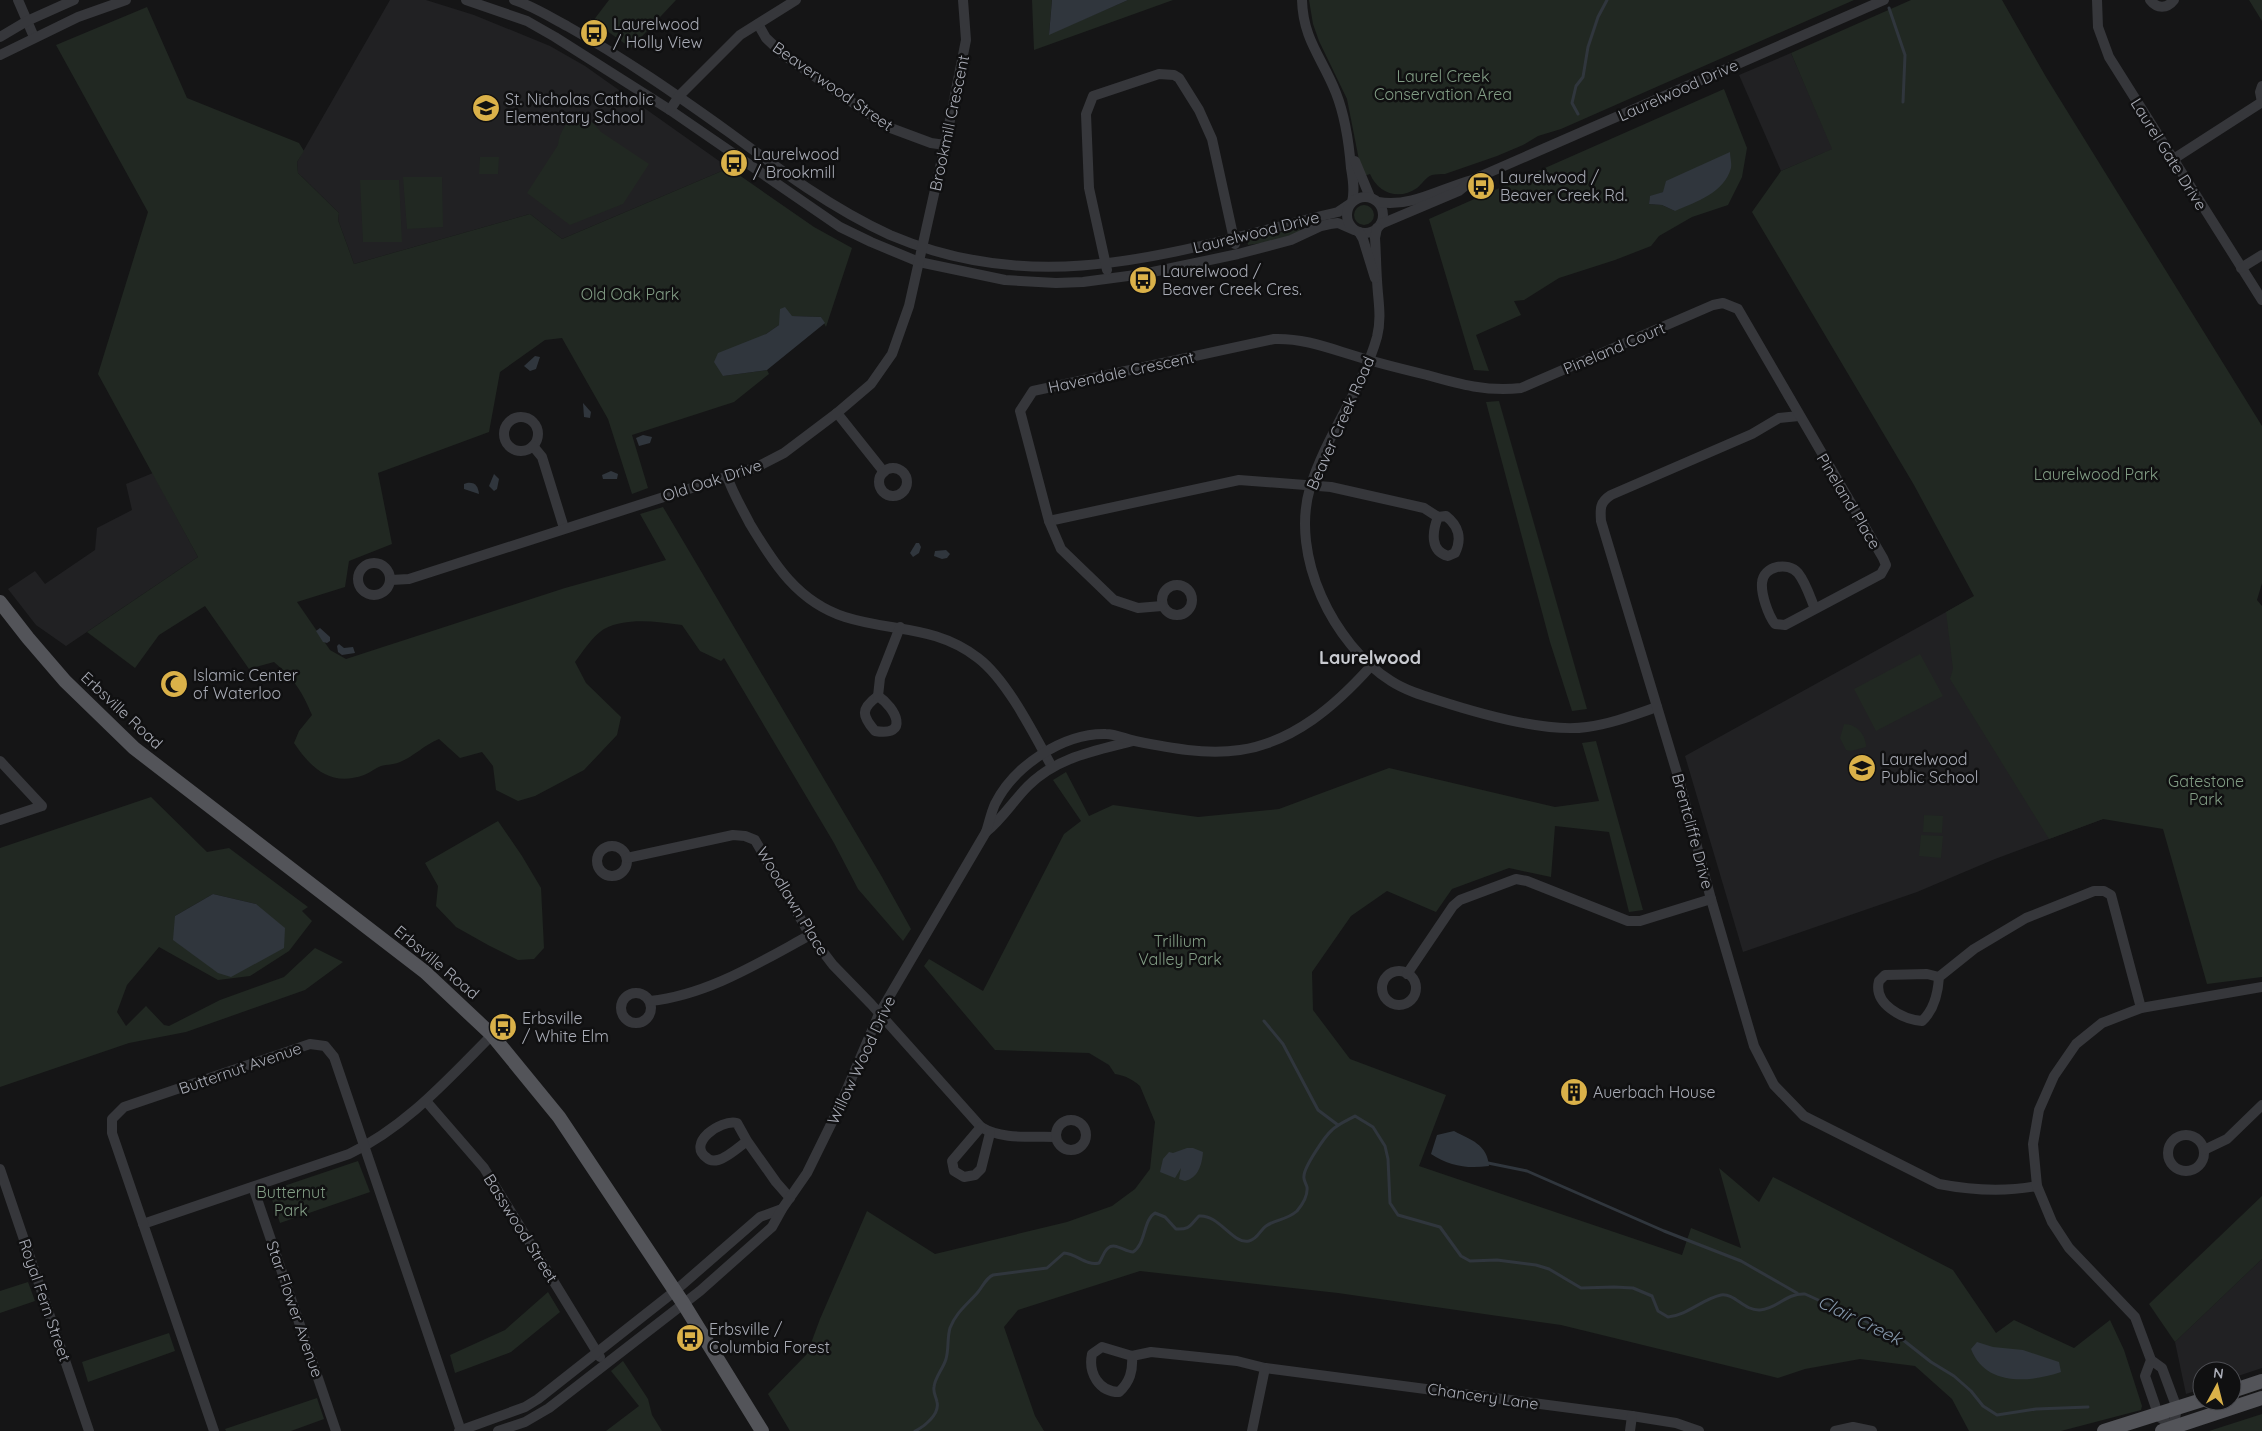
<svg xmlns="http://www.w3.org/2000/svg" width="2262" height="1431" viewBox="0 0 2262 1431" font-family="Quicksand,sans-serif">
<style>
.built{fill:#212123}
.green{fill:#212822;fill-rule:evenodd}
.water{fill:#30363d}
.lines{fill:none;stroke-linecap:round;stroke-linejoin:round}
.stream{stroke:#30363d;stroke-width:3}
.minor{stroke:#36373b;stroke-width:10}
.major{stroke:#535459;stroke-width:14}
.labels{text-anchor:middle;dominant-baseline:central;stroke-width:5;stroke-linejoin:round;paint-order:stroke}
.poi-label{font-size:16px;fill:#a8abb5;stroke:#101011;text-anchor:start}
.park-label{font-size:16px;fill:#829d85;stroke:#101011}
.street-label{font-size:16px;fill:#a8abb5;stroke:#101011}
.neighbourhood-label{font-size:18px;font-weight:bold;fill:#c9cbd1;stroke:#101011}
.water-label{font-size:18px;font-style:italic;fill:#8497ab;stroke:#101011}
</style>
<rect width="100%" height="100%" fill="#151516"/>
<g class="built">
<polygon points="390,0 426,0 474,15 550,46 585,66 729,168 562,239 530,214 354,264 338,220 339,213 298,173 297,162"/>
<polygon points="1791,53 1833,149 1781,171 1739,75"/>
<polygon points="153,473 198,557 66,646 36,625 8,589 35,571 45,584 95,550 97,528 132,510 126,484"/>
<polygon points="1975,596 2103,819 1995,859 1917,892 1743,952 1685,756"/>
<polygon points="2262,1259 2262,1368 2232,1378 2232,1371 2202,1371 2202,1389 2186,1394 2175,1342"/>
</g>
<g class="green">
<polygon points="609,0 676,0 631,48 593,21"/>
<polygon points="1032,0 1052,0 1049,34 1128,0 1173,0 1034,50"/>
<path d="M1309,0H1854L1561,129L1538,136L1523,145L1497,156L1445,174C1441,174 1436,174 1432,175C1426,177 1422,184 1417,188C1399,201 1378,193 1370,174L1364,176L1359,160L1347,99L1319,41L1313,24Z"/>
<polygon points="1911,0 2002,0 2046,77 2262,426 2262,583 2257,600 2262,606 2262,977 2207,984 2163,829 2103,819 2049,839 1950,679 1953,669 1946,612 1974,596 1914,485 1752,212 1781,171 1832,149 1791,53"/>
<polygon points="2249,0 2262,0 2262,21"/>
<path d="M147,7L187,98L299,143L304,151L297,162L298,173L339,213L338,220L354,264L530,214L562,239L729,168L814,227L852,248L826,327L821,317L792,316L766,334L723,376L767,370L769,374L734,402L632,435L648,488L632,494L608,419L562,338L545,340L500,372L489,432L378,473L392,544L349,561L345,587L297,602L330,650L346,659L565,588L666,560L640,514L663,507L882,877L911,929L903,941L858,889L834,843L724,658L721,661L700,651L682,625C657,622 627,617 604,629C593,636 583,651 575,662L586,683L621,717L617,735L584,770L535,796L518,801L496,790L493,766L482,752L460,758L439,739C424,745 413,757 400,762C394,765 387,764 381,766C375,768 370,773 364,775C330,787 311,768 294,743L299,731L312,715C302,691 294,679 274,662L249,669L205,606L159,635L135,668L87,632L198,557L98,374L148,212L56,45Z"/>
<path d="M1724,89L1747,148L1742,177L1728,205L1692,217L1659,236L1651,246L1615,260L1559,278L1524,300L1514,301L1521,315L1476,335L1489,371L1474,370L1429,219ZM1663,192L1675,211L1662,205L1649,204L1650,197Z"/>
<path d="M575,112L593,123L601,132L649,164L623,204L570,225L527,193L558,145C559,132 567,123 575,112Z"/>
<polygon points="480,157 499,157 498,174 479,174"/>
<polygon points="403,177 442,177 443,227 407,229"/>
<polygon points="360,180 399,180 402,242 363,242"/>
<circle cx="1364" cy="215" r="10"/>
<polygon points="1299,228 1301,232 1269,242 1248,245 1247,240"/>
<polygon points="1499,401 1587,709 1572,711 1550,642 1486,402"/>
<polygon points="1920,654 1943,696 1876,731 1854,689"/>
<path d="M1844,724C1857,724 1866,735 1866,747L1851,751L1846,750L1840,738Z"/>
<path d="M1596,741L1643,910L1629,912L1609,832L1555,826L1551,877L1509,868L1452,889L1436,912L1387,891L1351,916L1312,972L1313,1010L1350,1059L1446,1095L1419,1166L1682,1255L1691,1228L1741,1248L1719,1168L1759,1202L1773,1177L1953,1270L1996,1333L2014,1320L2074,1348L2110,1320L2124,1350L2142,1406L2141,1410L2061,1431H1969L1952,1399L1915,1366L1860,1359L1805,1369L1778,1378L1561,1325L1338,1293L1140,1271L1018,1310L1004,1327L1035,1416L1044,1431H790L768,1394L807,1354L820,1319L867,1211L935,1254L1067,1222L1112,1206L1135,1189L1150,1169L1155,1122L1140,1086C1132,1079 1126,1076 1115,1074L1109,1065L1089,1053L995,1050L924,966L929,959L983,991L1064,834L1081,821L1053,780L1066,772L1089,816L1113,805L1198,817L1279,809L1389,768L1555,807L1599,801L1582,743Z"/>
<path d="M151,797L207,852L229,848L308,907L302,911L312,921L289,951L250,976L218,980L159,947L127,985L117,1012L126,1026L146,1006L164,1025L169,1026L220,1000L284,977L315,948L343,962L305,990L186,1032L129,1043L0,1087V848ZM213,894L256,904L175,916Z"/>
<polygon points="1924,815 1943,816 1942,833 1923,832"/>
<polygon points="498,821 522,856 541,888 544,948 534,959 518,960 488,945 456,927 436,906 438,886 425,863"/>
<polygon points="1921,835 1943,836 1941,858 1919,856"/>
<polygon points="358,1161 370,1192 280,1223 269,1191"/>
<polygon points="2262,1196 2262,1259 2175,1342 2149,1304"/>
<polygon points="28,1282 35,1301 0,1313 0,1291"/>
<polygon points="548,1292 560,1312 511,1352 455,1373 450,1355 505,1330"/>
<polygon points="169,1333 175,1351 88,1382 82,1362"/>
<polygon points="623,1361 648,1399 652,1415 662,1431 606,1431 639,1406 611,1371"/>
<polygon points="317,1398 324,1419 291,1431 226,1431 225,1429"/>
<polygon points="2262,1414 2262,1431 2209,1431"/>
</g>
<g class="water">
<polygon points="1052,0 1128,0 1049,35"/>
<path d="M1730,152C1730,157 1732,164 1731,168C1724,193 1696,202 1675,211L1662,205L1649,204L1650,196L1663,192L1666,181Z"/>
<polygon points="785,307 792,316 821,317 825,323 767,370 723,376 714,362 718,353 766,334 779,325 780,309"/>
<polygon points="535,356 540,357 536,369 530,371 524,366"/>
<polygon points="583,403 591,412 590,418 584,417"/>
<polygon points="643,435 652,437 650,443 639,446 636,438"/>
<polygon points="611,471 618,474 617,479 603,479 602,475"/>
<polygon points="494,474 499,479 497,489 494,491 489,486"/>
<path d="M467,483C476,482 478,487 479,494L464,489V484Z"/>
<polygon points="916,543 919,543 921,547 919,553 913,557 910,553"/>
<polygon points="946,550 950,554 947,558 942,559 934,556 935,551"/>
<polygon points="320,628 330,637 330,641 327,643 323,642 316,631"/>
<polygon points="339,644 344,648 353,647 355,653 342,655 338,652 337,646"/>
<polygon points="213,894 256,904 285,928 284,948 231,977 218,973 173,940 175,916"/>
<path d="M1454,1131C1471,1140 1487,1144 1489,1166C1466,1169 1450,1166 1431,1154L1437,1135Z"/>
<path d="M1187,1148H1193L1203,1152C1202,1165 1198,1178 1185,1181L1179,1179L1181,1168L1175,1178L1160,1172L1163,1159L1169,1152L1173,1153Z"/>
<path d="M1977,1342L1993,1347L2023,1350L2059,1362L2061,1372C2029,1383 1985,1386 1971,1349Z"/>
</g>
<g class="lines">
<g class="stream">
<polyline points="1889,8 1905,55 1903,102"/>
<polyline points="1578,114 1572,103 1576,86 1583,77 1588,47 1598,17 1607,0"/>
<polyline points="1264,1021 1283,1044 1318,1110 1338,1125"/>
<polyline points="1488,1163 1527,1171 1664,1231 1741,1261 1797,1293"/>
<path d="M915,1431C924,1427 940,1414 937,1402C936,1396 933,1393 934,1387C935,1377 943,1369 946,1359C949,1349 947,1338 950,1328C956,1312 968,1304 978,1292C983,1286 986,1278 993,1275L1047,1268L1064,1253C1077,1254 1086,1266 1099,1263C1102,1259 1103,1253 1107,1249C1115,1241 1124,1252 1133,1252C1146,1244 1143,1220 1155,1213L1165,1217L1176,1229C1190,1230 1190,1225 1199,1216C1219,1214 1233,1245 1249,1241C1258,1239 1260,1230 1266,1226C1276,1219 1287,1220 1297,1211C1302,1205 1308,1195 1307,1187C1306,1183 1303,1180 1304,1176C1304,1167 1325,1136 1332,1130C1338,1124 1348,1120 1355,1116L1373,1127L1385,1146L1388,1159L1390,1203L1398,1215L1440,1227L1461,1256L1470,1261L1497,1260L1536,1265L1549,1269L1581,1288L1614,1287L1633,1288L1652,1296L1658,1311L1668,1317C1688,1315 1702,1299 1721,1295C1735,1293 1744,1311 1760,1310C1778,1309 1785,1293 1805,1294L1898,1336L1931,1362L1954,1376L1971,1391L1983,1406L1997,1415L2036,1409L2088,1407"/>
</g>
<g class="minor">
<polyline points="18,0 34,37"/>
<polyline points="466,0 527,21 555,37 670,110 840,227 871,242 919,262 1005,280 1056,283 1083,282 1143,274 1238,254 1291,240 1321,226 1330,224 1338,223 1354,230"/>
<path d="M514,0C533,6 550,17 567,26C624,58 677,95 730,133C780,170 833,209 890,235C1047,302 1184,248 1338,212L1350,204"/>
<path d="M1302,0C1303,40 1323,59 1336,93C1345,116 1349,143 1351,168C1353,179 1355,191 1352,202"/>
<polyline points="2097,0 2098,27 2109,57 2262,300"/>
<path d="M2150,0C2157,9 2167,9 2174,0"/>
<polyline points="758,24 766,38 785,56 888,127 931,143 945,145"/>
<polyline points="0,37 27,21 74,0"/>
<polyline points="0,55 78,17 126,0"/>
<polyline points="2262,86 2260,92 2262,102"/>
<polyline points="670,110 679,96 740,35 796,0"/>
<polyline points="2172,160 2262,102"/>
<polyline points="1355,161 1370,197"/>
<circle cx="1365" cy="215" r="18"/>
<path d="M1378,202C1411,208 1442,188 1472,180L1884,0"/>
<polyline points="1381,224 1459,191 1470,182"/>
<path d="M1377,228L1375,238C1376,252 1376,266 1377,280C1378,301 1382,317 1377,337C1362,390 1326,435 1310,488C1290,556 1333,644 1391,681C1405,690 1421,695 1437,700C1477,713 1546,733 1587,727C1611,724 1634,715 1657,707"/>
<polyline points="1359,232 1363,239 1375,278"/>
<polyline points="2241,268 2262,255"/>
<polyline points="1107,270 1089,188 1086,114 1093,96 1159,74 1174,75 1179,78 1199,110 1212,139 1235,244"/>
<polyline points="837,413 884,472"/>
<path d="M1799,416L1779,418L1752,434L1611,495C1600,502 1600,508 1601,521L1680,783L1711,899L1754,1046L1774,1085L1804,1116L1939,1184C1970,1190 2005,1192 2037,1186"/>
<circle cx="521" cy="434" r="17"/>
<polyline points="533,446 542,457 564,528"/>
<circle cx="893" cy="482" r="14"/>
<path d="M727,476C733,494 742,508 750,524C774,564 798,602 845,617C892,632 935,625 978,658C1007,680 1034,734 1052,767"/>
<path d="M1049,521L1239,480L1331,487L1424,508L1438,517C1432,532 1430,551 1448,556L1455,553C1462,539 1459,526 1446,516L1438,517"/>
<circle cx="374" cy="579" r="16"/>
<polyline points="391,580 409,579 757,467 784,453 837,413 871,384 892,354 909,306 945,145 966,40 963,0"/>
<circle cx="1177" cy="600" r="15"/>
<path d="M1162,606L1138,608L1114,600L1061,549L1049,521L1020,411L1033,391L1274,339C1302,338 1326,347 1352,355C1377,363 1402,369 1427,375C1459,384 1487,392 1521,388L1713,305L1723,303L1738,309L1883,558L1886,565L1881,574L1785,625L1775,624C1768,615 1761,594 1762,583C1763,566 1788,561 1798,573C1806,583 1810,597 1815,609"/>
<path d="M878,696C896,708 910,737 875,731C862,716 860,709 878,696Z"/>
<polyline points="878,696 880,678 900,627"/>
<polyline points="0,761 42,806 0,820"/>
<path d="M986,832C1003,818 1013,801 1028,786C1057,757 1095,751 1133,741"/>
<circle cx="612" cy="861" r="15"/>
<path d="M627,858L733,835L745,836L755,840L810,935L833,965L871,1004L981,1127C1002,1140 1031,1136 1056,1137"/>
<circle cx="1399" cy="988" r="17"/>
<polyline points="1407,974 1453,906 1460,900 1516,879 1527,881 1628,921 1640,921 1711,899"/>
<path d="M1939,977L1927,974L1885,975L1879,981C1873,1004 1902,1019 1922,1021C1934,1010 1938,994 1939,977L1974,949L2026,918L2094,891H2104L2111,895L2141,1008"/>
<circle cx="636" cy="1008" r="15"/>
<path d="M650,1001C708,995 760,962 810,935"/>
<polyline points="426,1101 484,1168 600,1357"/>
<circle cx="1071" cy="1135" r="15"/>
<polyline points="981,1127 952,1161 954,1171 964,1177 975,1175 981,1169 990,1133"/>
<circle cx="2186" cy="1153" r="18"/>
<path d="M747,1141C739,1147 727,1158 718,1160C713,1161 710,1161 707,1158C686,1144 720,1119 737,1123L747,1141L776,1182L790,1198"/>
<polyline points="2204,1150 2227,1139 2262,1105"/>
<polyline points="0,1169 89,1431"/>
<polyline points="253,1187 336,1431"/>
<path d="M143,1224L349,1154C406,1127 448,1079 492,1035"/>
<path d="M1132,1356C1133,1371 1130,1382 1119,1392C1099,1392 1088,1373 1092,1354L1102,1347L1132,1356L1151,1352L1237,1361L1265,1368L1632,1416L1676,1423L1699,1431"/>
<polyline points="2151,1360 2145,1376 2155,1405 2158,1416 2173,1427 2177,1409 2175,1403 2162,1368 2151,1360 2135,1317 2069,1248 2052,1222 2037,1186 2033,1144 2039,1110 2054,1076 2076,1044 2102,1023 2141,1008 2262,987"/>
<polyline points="214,1431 112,1133 112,1119 124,1107 310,1044 325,1046 334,1057 461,1431"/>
<polyline points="459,1431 525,1407 538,1399 675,1291 760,1217 782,1209"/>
<path d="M498,1431L525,1422L549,1408L700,1291L772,1227L782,1209L807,1173L838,1110L879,1014L986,832C989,823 991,813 995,804C1014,766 1063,733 1106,734C1115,734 1126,739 1135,741C1170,748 1205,755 1240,750C1294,742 1336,705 1371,666"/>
<polyline points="1252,1431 1265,1368"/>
<polyline points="1630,1431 1632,1416"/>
<polyline points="1835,1431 1853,1427 1872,1431"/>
</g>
<g class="major">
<polyline points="0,602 28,638 65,681 134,748 425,972 492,1035 559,1117 683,1303 762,1431"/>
<polyline points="2232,1391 2262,1381"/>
<polyline points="2104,1431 2202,1400"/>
<polyline points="2162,1431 2262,1398"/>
</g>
</g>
<defs>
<g id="bus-disc" transform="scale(1.4375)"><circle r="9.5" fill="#dab149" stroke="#101011"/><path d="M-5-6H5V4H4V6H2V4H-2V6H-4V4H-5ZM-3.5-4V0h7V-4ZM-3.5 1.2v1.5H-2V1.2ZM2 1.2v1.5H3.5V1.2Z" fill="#111"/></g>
<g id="school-disc" transform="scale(1.4375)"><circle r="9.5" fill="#dab149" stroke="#101011"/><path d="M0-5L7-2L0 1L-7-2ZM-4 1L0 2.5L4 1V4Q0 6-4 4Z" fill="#111"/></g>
<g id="mosque-disc" transform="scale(1.4375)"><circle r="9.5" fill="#dab149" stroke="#101011"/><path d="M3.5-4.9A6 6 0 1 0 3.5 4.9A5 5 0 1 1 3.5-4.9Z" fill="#111"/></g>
<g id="building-disc" transform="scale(1.4375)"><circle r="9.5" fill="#dab149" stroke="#101011"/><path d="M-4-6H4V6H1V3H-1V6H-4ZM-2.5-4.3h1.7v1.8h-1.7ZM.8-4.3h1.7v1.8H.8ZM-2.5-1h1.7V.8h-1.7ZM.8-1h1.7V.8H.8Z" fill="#111"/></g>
</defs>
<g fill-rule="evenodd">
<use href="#bus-disc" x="594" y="33"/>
<use href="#school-disc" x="486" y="108"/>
<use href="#bus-disc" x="734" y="163"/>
<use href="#bus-disc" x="1481" y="186"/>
<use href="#bus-disc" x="1143" y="280"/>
<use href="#mosque-disc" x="174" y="684"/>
<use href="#school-disc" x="1862" y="768"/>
<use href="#bus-disc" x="503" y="1027"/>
<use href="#building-disc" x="1574" y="1092"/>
<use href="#bus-disc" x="690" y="1338"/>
</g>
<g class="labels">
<g class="poi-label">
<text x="613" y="24">Laurelwood<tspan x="613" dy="18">/ Holly View</tspan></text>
<text x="505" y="99">St. Nicholas Catholic<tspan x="505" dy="18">Elementary School</tspan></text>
<text x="753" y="154">Laurelwood<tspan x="753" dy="18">/ Brookmill</tspan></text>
<text x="1500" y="177">Laurelwood /<tspan x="1500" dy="18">Beaver Creek Rd.</tspan></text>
<text x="1162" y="271">Laurelwood /<tspan x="1162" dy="18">Beaver Creek Cres.</tspan></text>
<text x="193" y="675">Islamic Center<tspan x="193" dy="18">of Waterloo</tspan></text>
<text x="1881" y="759">Laurelwood<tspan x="1881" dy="18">Public School</tspan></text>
<text x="522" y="1018">Erbsville<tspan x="522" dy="18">/ White Elm</tspan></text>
<text x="1593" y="1092">Auerbach House</text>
<text x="709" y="1329">Erbsville /<tspan x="709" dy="18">Columbia Forest</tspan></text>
</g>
<g class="park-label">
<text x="1443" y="76">Laurel Creek<tspan x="1443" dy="18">Conservation Area</tspan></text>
<text x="630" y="294">Old Oak Park</text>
<text x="2096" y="474">Laurelwood Park</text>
<text x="2206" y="781">Gatestone<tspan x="2206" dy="18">Park</tspan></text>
<text x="1180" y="941">Trillium<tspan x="1180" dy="18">Valley Park</tspan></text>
<text x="291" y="1192">Butternut<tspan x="291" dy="18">Park</tspan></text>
</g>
<g class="street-label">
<text transform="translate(833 86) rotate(35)">Beaverwood Street</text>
<text transform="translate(1678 90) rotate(-24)">Laurelwood Drive</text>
<text transform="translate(949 123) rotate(-78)">Brookmill Crescent</text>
<text transform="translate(2169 154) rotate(58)">Laurel Gate Drive</text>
<text transform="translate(1256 232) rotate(-14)">Laurelwood Drive</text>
<text transform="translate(1614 348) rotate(-23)">Pineland Court</text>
<text transform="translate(1121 372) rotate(-12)">Havendale Crescent</text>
<text transform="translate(1340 423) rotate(-66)">Beaver Creek Road</text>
<text transform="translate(712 480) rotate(-18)">Old Oak Drive</text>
<text transform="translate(1849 501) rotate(59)">Pineland Place</text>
<text transform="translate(122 710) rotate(43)">Erbsville Road</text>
<text transform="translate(1693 831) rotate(75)">Brentcliffe Drive</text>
<text transform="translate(793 901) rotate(59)">Woodlawn Place</text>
<text transform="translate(437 962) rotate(40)">Erbsville Road</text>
<text transform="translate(861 1060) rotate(-65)">Willow Wood Drive</text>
<text transform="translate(240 1068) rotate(-19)">Butternut Avenue</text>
<text transform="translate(521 1228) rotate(58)">Basswood Street</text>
<text transform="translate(45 1300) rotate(71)">Royal Fern Street</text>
<text transform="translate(295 1309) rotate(71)">Star Flower Avenue</text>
<text transform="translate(1483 1396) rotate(8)">Chancery Lane</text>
</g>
<g class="neighbourhood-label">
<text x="1370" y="657">Laurelwood</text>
</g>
<g class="water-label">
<text transform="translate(1860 1320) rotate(26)">Clair Creek</text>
</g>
</g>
<g transform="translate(2217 1386) rotate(7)"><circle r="24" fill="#101011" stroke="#4d4e53"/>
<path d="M0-4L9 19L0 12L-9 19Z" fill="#dab149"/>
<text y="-8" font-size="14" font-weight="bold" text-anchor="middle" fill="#a8abb5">N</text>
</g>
</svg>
